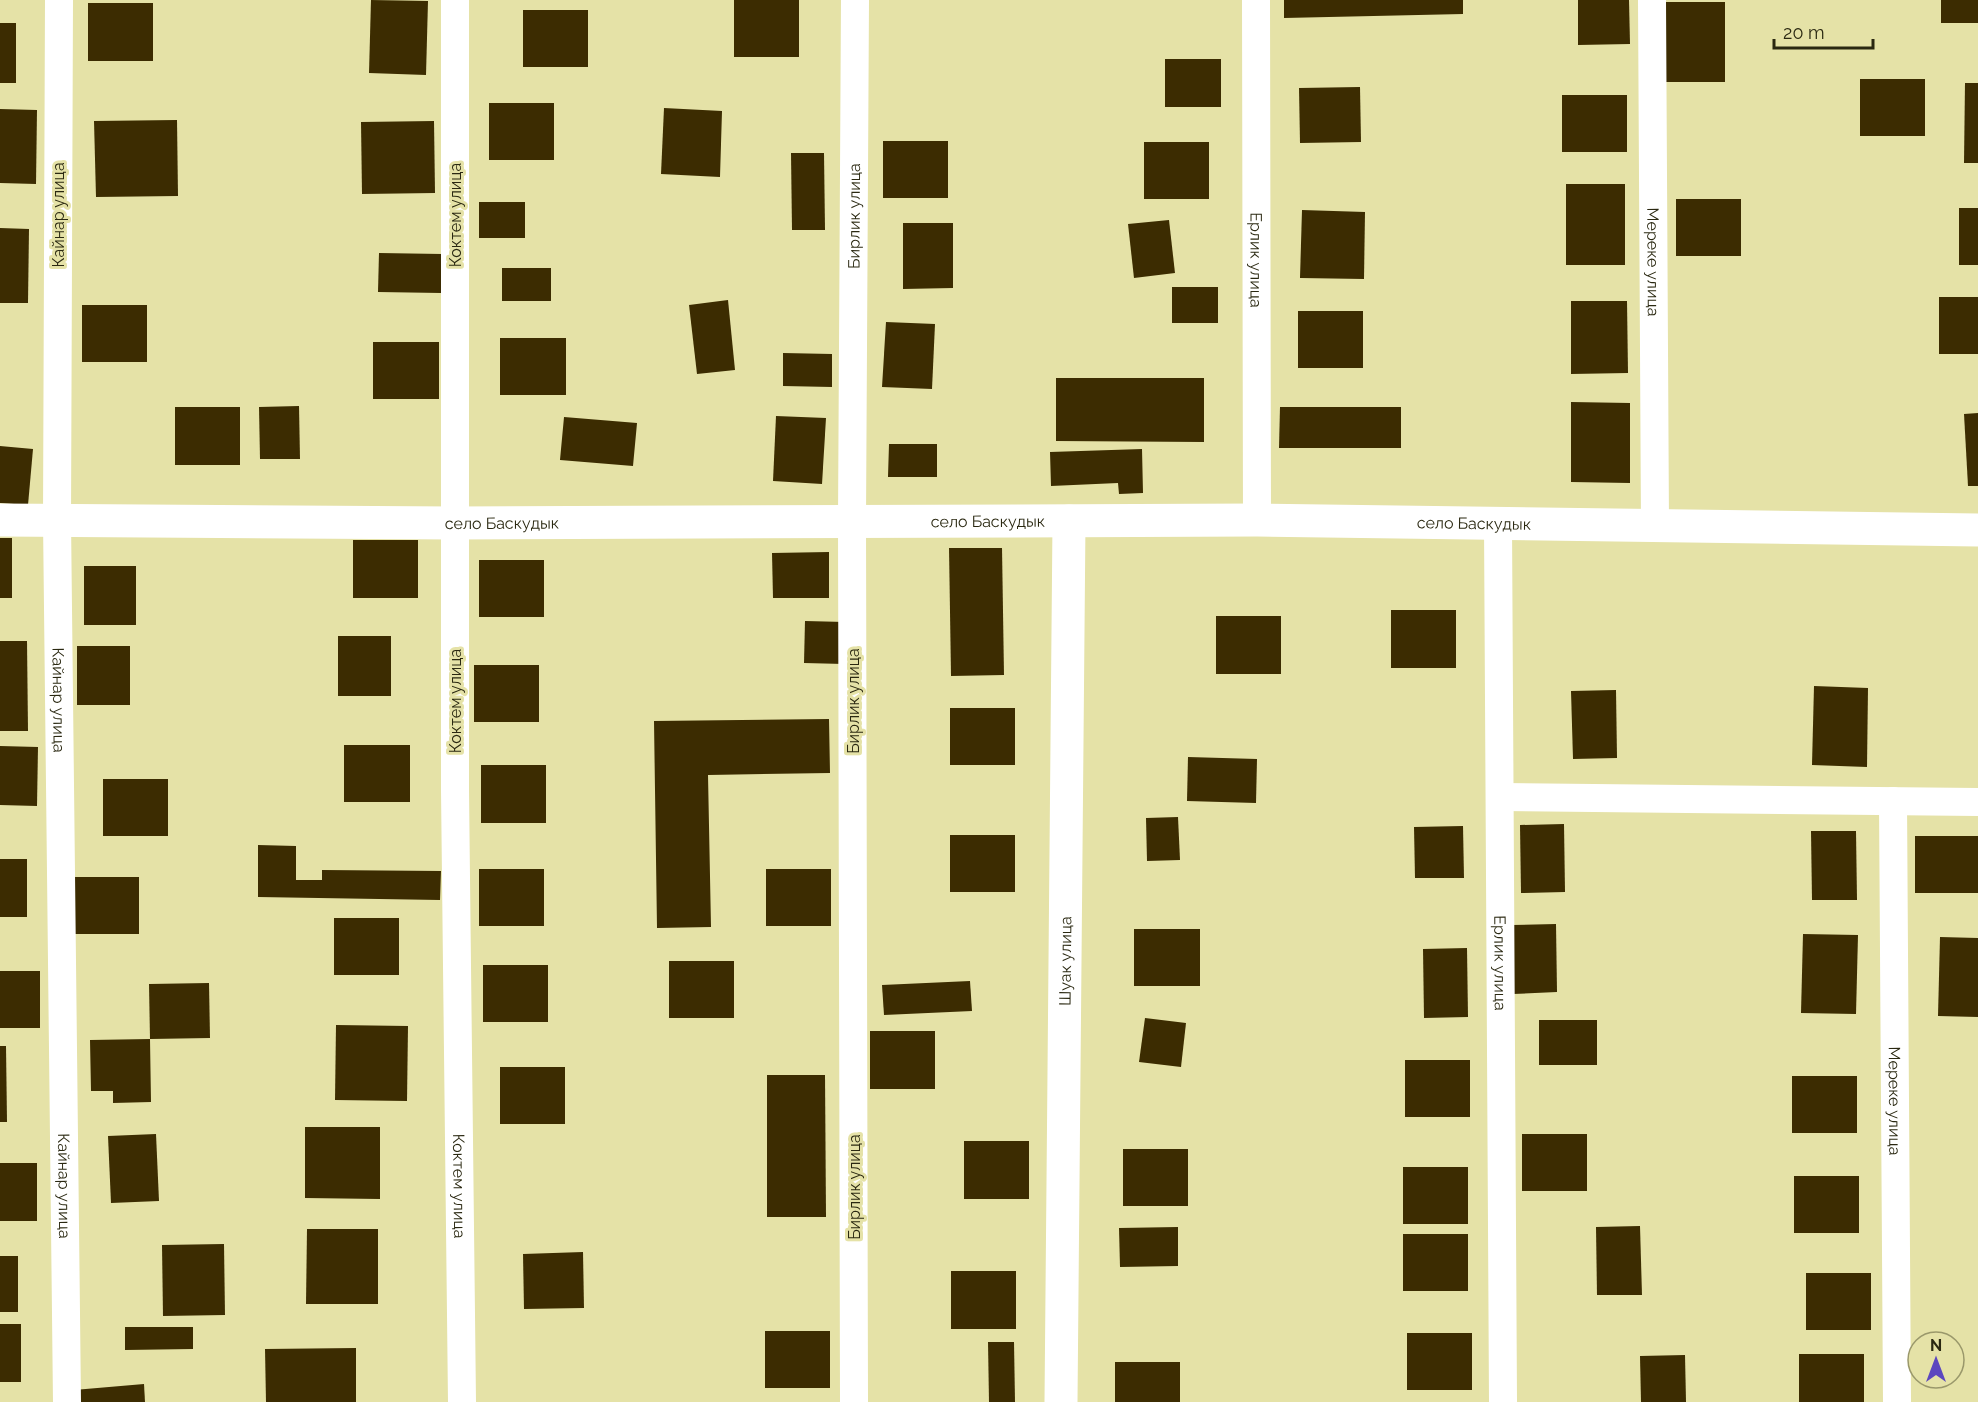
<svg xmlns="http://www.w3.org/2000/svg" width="1978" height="1402" viewBox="0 0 1978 1402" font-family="Raleway,sans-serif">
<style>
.building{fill:#3c2c01}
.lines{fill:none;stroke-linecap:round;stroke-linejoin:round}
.street{stroke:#fff;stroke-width:28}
.secondary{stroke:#fff;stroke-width:33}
.labels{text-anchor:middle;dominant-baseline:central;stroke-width:6;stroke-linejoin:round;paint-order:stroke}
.street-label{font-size:16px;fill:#2a2811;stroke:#e5e2a7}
</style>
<rect width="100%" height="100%" fill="#e5e2a7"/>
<g class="building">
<polygon points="371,0 428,1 426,75 369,73"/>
<rect x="734" y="0" width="65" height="57"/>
<polygon points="1284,0 1463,0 1463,14 1284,18"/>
<polygon points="1578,0 1629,0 1630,44 1578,45"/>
<rect x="1941" y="0" width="37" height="23"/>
<rect x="1666" y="2" width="59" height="80"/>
<rect x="88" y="3" width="65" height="58"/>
<rect x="523" y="10" width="65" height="57"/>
<rect x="0" y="23" width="16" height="60"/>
<rect x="1165" y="59" width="56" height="48"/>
<rect x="1860" y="79" width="65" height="57"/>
<polygon points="1965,83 1978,83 1978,163 1964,163"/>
<polygon points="1360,87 1361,142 1300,143 1299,88"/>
<rect x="1562" y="95" width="65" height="57"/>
<rect x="489" y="103" width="65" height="57"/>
<polygon points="664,108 722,111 720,177 661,174"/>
<polygon points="0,109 37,110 36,184 0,183"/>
<polygon points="177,120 178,196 96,197 94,121"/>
<polygon points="434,121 435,193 362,194 361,122"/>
<rect x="883" y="141" width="65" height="57"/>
<rect x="1144" y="142" width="65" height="57"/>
<polygon points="791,153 824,153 825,230 792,230"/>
<rect x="1566" y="184" width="59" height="81"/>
<rect x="1676" y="199" width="65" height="57"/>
<rect x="479" y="202" width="46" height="36"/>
<rect x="1959" y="208" width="19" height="57"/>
<polygon points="1302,210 1365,212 1364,279 1300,278"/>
<polygon points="1169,220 1175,273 1134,278 1128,224"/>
<polygon points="903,223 953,223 953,288 903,289"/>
<polygon points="0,228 29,229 28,303 0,303"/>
<polygon points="379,253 442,254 441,293 378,292"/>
<rect x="502" y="268" width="49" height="33"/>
<rect x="1172" y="287" width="46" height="36"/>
<rect x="1939" y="297" width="39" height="57"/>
<polygon points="728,300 735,370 697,374 689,305"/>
<polygon points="1571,301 1627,301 1628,373 1571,374"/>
<rect x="82" y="305" width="65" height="57"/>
<rect x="1298" y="311" width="65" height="57"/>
<polygon points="886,322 935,324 932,389 882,387"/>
<rect x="500" y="338" width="66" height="57"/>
<rect x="373" y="342" width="66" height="57"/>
<polygon points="783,353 832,354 832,387 783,386"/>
<polygon points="1056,378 1204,378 1204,442 1056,441"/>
<polygon points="1571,402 1630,403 1630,483 1571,482"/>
<polygon points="299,406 300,459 260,459 259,407"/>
<rect x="175" y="407" width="65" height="58"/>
<polygon points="1280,407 1401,407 1401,448 1279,448"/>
<polygon points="1978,413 1978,486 1968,486 1964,414"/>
<polygon points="776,416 826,418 822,484 773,481"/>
<polygon points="564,417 637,423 633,466 560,460"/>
<polygon points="889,444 937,444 937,477 888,477"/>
<polygon points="0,446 33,449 28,505 0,503"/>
<polygon points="1142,449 1143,493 1119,494 1118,483 1051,486 1050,452"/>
<rect x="0" y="538" width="12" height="60"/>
<rect x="353" y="540" width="65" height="58"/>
<polygon points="949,548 1002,548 1004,675 951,676"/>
<polygon points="829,552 829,598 773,598 772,553"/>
<rect x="479" y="560" width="65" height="57"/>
<rect x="84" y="566" width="52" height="59"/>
<rect x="1391" y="610" width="65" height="58"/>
<rect x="1216" y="616" width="65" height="58"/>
<polygon points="805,621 845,622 844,664 804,663"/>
<rect x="338" y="636" width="53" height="60"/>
<polygon points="0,641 27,641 28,731 0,731"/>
<rect x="77" y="646" width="53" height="59"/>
<rect x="474" y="665" width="65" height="57"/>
<polygon points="1814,686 1868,688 1867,767 1812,765"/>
<polygon points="1616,690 1617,758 1573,759 1571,691"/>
<rect x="950" y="708" width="65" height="57"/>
<polygon points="829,719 830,773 708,775 711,927 657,928 654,721"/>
<rect x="344" y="745" width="66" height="57"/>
<polygon points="0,746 38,747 37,806 0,805"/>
<polygon points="1188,757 1257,759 1256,803 1187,801"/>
<rect x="481" y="765" width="65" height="58"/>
<rect x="103" y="779" width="65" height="57"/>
<polygon points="1178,817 1180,860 1147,861 1146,818"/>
<polygon points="1564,824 1565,892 1521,893 1520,825"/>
<polygon points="1463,826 1464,878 1415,878 1414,827"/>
<polygon points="1811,831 1856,831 1857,900 1812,900"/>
<rect x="950" y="835" width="65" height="57"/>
<rect x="1915" y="836" width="63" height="57"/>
<polygon points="258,845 296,846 296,880 322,880 322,870 441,871 440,900 258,897"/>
<rect x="0" y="859" width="27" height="58"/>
<rect x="479" y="869" width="65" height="57"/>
<rect x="766" y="869" width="65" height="57"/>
<rect x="74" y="877" width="65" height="57"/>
<rect x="334" y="918" width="65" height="57"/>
<polygon points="1556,924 1557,992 1513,994 1512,925"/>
<rect x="1134" y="929" width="66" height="57"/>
<polygon points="1803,934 1858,935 1856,1014 1801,1013"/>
<polygon points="1940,937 1978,938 1978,1017 1938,1016"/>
<polygon points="1467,948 1468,1017 1424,1018 1423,949"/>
<rect x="669" y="961" width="65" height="57"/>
<rect x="483" y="965" width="65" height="57"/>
<rect x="0" y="971" width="40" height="57"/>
<polygon points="970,981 972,1011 884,1015 882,985"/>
<polygon points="209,983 210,1038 150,1039 149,984"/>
<polygon points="1145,1018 1186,1023 1181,1067 1139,1062"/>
<rect x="1539" y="1020" width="58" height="45"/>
<polygon points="336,1025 408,1026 407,1101 335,1100"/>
<rect x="870" y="1031" width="65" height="58"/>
<polygon points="150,1039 151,1102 113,1103 113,1091 91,1091 90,1040"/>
<polygon points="0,1046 6,1046 7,1122 0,1122"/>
<rect x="1405" y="1060" width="65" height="57"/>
<rect x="500" y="1067" width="65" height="57"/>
<polygon points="767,1075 825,1075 826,1217 767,1217"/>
<rect x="1792" y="1076" width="65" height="57"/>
<polygon points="305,1127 380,1127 380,1199 305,1198"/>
<polygon points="156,1134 159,1201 111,1203 108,1136"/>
<rect x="1522" y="1134" width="65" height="57"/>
<rect x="964" y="1141" width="65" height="58"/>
<rect x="1123" y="1149" width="65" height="57"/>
<rect x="0" y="1163" width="37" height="58"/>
<rect x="1403" y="1167" width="65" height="57"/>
<rect x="1794" y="1176" width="65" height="57"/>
<polygon points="1640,1226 1642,1295 1597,1295 1596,1227"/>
<polygon points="1178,1227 1178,1266 1120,1267 1119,1228"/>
<polygon points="307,1229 378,1229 378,1304 306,1304"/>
<rect x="1403" y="1234" width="65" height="57"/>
<polygon points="224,1244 225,1315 163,1316 162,1245"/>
<polygon points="583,1252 584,1308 524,1309 523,1254"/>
<rect x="0" y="1256" width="18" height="56"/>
<rect x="951" y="1271" width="65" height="58"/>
<rect x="1806" y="1273" width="65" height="57"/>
<rect x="0" y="1324" width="21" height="58"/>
<polygon points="125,1327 193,1327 193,1349 125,1350"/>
<rect x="765" y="1331" width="65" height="57"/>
<rect x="1407" y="1333" width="65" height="57"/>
<polygon points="988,1342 1014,1342 1015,1402 989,1402"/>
<polygon points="356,1348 356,1402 266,1402 265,1349"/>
<rect x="1799" y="1354" width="65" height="48"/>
<polygon points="1685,1355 1686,1402 1641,1402 1640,1356"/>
<rect x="1115" y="1362" width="65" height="40"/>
<polygon points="144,1384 145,1402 75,1402 74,1390"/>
</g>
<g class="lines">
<g class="street">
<path id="s1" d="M59,0L57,520L67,1402"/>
<path id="s2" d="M455,0V790L462,1402"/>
<path id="s3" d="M1256,0L1257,520"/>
<path id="s4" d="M1652,0L1655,524"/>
<path id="s5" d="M1498,523L1503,1402"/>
<polyline points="1500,797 1978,802"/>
<path id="s6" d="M1893,801L1897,1402"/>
<path id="s7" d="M854,1402L852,521L855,0"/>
</g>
<g class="secondary">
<path id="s8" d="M0,520L454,523L1257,520L1978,530"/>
<path id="s9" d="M1061,1402L1069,521"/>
</g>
</g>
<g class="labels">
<g class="street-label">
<text transform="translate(58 215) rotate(-90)">Кайнар улица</text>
<text transform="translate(455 215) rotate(-90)">Коктем улица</text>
<text stroke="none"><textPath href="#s7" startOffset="1186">Бирлик улица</textPath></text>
<text stroke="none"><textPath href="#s3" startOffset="260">Ерлик улица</textPath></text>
<text stroke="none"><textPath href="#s4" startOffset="262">Мереке улица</textPath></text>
<text stroke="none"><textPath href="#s8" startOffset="988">село Баскудык</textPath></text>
<text stroke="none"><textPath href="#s8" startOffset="502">село Баскудык</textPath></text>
<text stroke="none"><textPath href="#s8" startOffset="1474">село Баскудык</textPath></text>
<text stroke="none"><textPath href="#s1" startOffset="700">Кайнар улица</textPath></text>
<text transform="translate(455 701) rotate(-90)">Коктем улица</text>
<text transform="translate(853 701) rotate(-90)">Бирлик улица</text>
<text stroke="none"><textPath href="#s9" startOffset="441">Шуак улица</textPath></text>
<text stroke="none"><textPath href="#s5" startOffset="440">Ерлик улица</textPath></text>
<text stroke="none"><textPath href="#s6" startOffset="300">Мереке улица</textPath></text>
<text stroke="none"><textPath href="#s1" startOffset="1186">Кайнар улица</textPath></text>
<text stroke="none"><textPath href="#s2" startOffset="1186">Коктем улица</textPath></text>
<text transform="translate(854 1187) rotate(-90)">Бирлик улица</text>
</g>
</g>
<g transform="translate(1936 1360)"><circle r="28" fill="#e5e2a7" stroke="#9a986b" stroke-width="1.5"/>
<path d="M0-4.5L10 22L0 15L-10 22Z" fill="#5c47bf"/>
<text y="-9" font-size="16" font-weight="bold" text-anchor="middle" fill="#2a2811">N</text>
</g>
<path d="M1774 39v9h99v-9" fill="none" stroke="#2a2811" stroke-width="3"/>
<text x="1783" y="39" font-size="18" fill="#2a2811" stroke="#e5e2a7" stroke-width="4.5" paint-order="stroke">20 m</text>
</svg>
